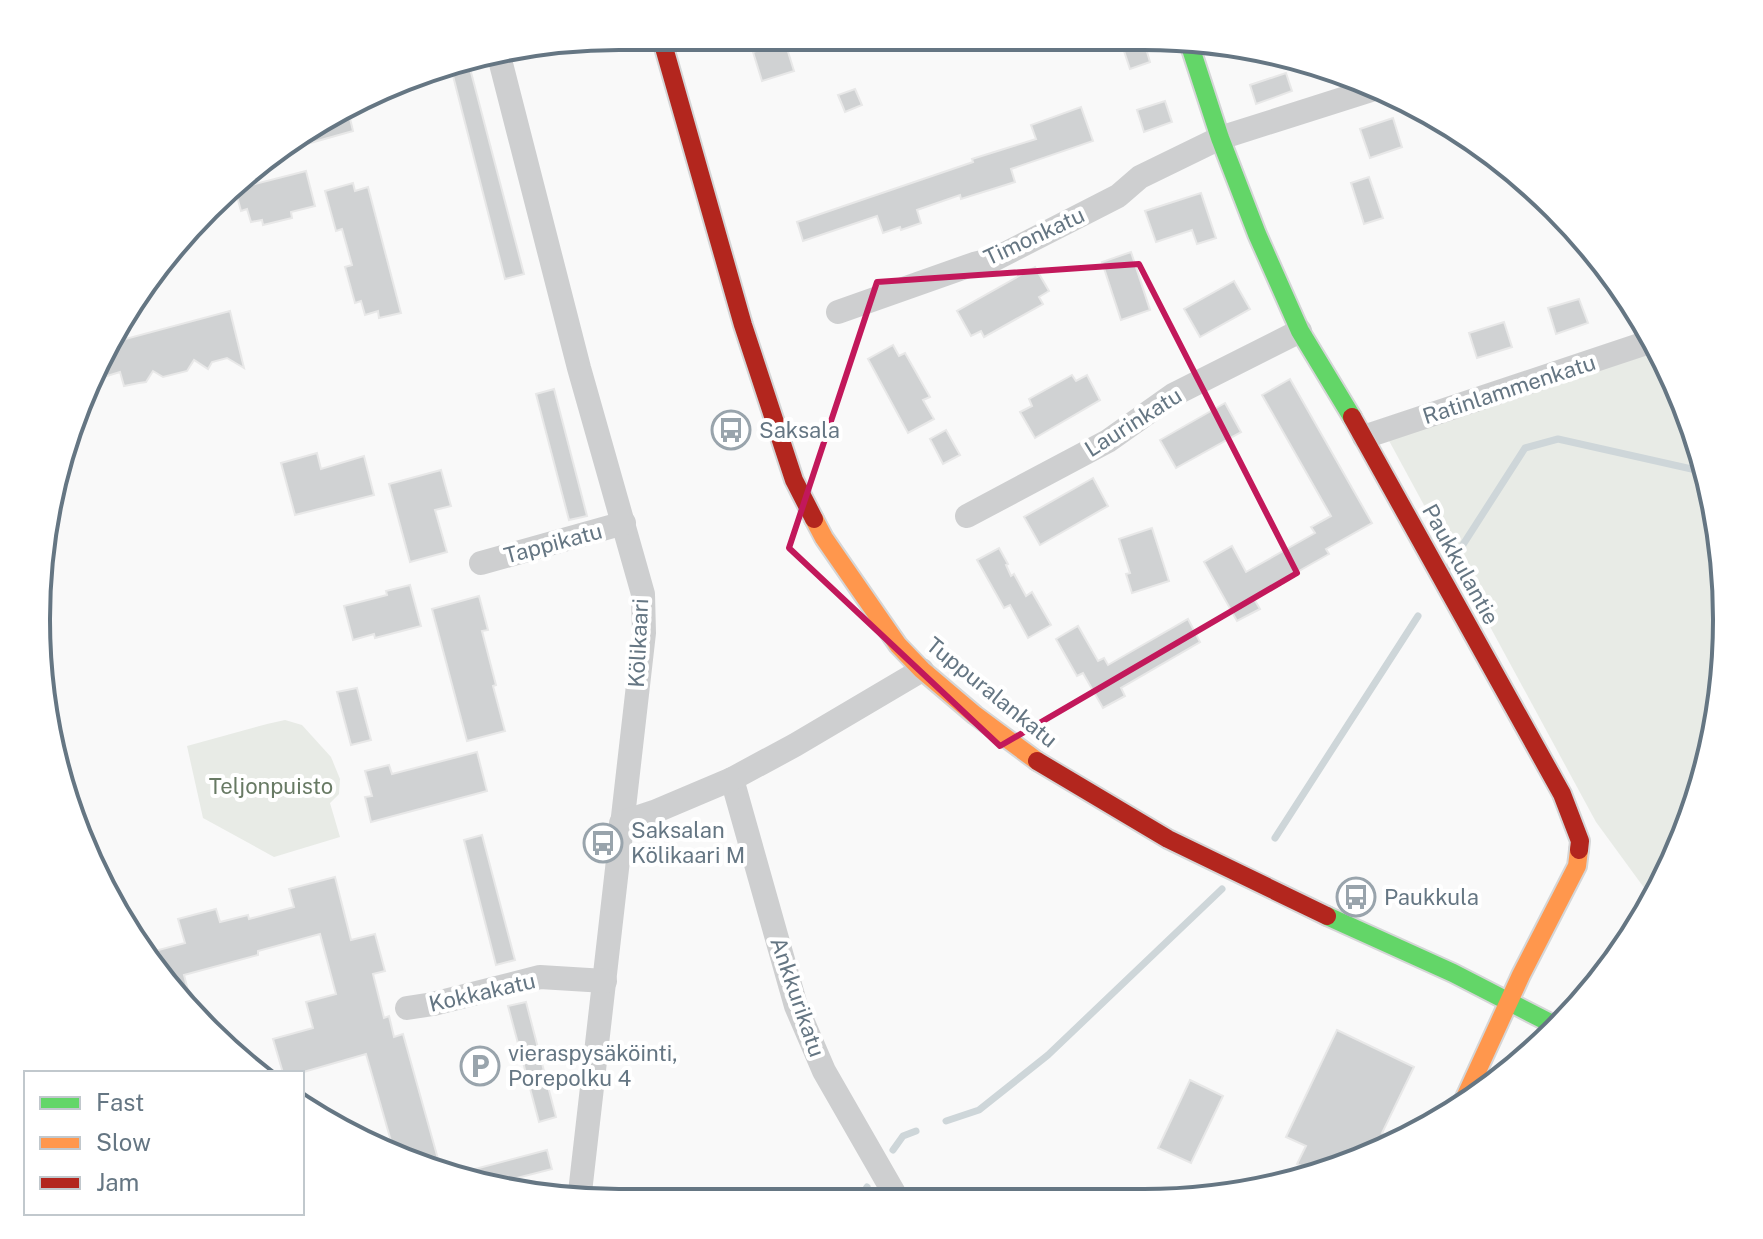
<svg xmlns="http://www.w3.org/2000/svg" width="1763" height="1239" viewBox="0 0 1763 1239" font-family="'Public Sans',sans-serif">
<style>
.green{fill:#e8ebe6}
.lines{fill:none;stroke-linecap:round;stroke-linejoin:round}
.stream{stroke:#ced6d9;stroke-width:7}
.building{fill:#d0d2d3;stroke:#e8e8e8;stroke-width:2}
.fast-casing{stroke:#d5d6d7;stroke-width:22}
.slow-casing{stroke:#d5d6d7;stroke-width:22}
.jam-casing{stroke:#d5d6d7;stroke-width:22}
.street{stroke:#cecfd0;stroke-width:24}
.fast{stroke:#63d668;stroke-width:18}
.slow{stroke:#ff974d;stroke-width:18}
.jam{stroke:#b3261e;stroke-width:18}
.marked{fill:none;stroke:#c2185b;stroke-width:6;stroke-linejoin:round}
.labels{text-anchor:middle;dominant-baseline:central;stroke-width:8;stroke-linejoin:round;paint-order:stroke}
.street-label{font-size:22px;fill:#657683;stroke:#fff}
.poi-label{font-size:22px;fill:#657683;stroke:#fff;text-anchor:start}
.park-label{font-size:22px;fill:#687a64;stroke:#fff}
.rim{fill:none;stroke:#657683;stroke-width:4}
</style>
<rect width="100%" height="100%" fill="#f9f9f9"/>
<g class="green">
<polygon points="1659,350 1696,432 1722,543 1726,657 1707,770 1667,877 1653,900 1596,822 1387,437"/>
<polygon points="285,720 302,725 331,757 340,779 339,794 330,803 340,837 274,857 203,818 187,746 267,724"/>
</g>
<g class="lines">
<g class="stream">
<polyline points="1448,568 1525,448 1558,439 1705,472"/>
<polyline points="1275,838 1418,616"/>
<polyline points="946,1121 979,1110 1048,1055 1222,889"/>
<polyline points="893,1150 903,1136 916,1131"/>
<polyline points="861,1200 861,1197 867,1187"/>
</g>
</g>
<g class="building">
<polygon points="785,42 794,71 762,81 753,52"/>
<polygon points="1122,45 1145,45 1150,62 1130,69"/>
<polygon points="467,57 524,274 505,279 450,64"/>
<polygon points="1286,73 1292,91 1256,104 1250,85"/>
<polygon points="855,89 862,105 845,112 838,95"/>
<polygon points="1165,101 1172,122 1144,132 1137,110"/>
<polygon points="1081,107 1093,141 1011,169 1015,182 961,199 960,195 917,210 921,223 901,230 900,227 883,233 877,216 803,241 797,222 973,162 972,159 1036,139 1031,125"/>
<polygon points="348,110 353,131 289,149 287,142 296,134"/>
<polygon points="1393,118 1402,147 1370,158 1360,129"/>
<polygon points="306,171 315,206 291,212 292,218 263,225 262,220 251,222 247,209 241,211 235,189"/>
<polygon points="1369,177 1383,218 1364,224 1351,183"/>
<polygon points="353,183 355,191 368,187 401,313 379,318 378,311 365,315 361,301 355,303 345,267 352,265 342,229 336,231 325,191"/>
<polygon points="1201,193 1216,238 1197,244 1192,230 1156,242 1145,211"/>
<polygon points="1131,252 1150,310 1121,320 1102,262"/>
<polygon points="1035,267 1049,291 1039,297 1043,304 984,337 981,331 971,336 957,311"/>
<polygon points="1234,281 1250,309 1200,337 1184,309"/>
<polygon points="1579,299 1588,323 1556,334 1548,308"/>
<polygon points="230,311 244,368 227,358 212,362 208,369 194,360 187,371 163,377 153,371 146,382 139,383 124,386 120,372 107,376 103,360 114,342"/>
<polygon points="1504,322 1512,347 1477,358 1469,333"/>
<polygon points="893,345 899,356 905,353 930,397 923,400 934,419 908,433 868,359"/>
<polygon points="1072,375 1076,381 1087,375 1100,400 1035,438 1020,412 1032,406 1029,399"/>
<polygon points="1290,379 1372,523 1326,549 1329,554 1253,597 1260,609 1237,621 1204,562 1232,546 1246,572 1315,533 1311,527 1331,516 1262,395"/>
<polygon points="554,389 587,516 569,520 536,394"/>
<polygon points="1225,403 1241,432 1176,468 1160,440"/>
<polygon points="946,430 960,455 943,464 930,439"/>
<polygon points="317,453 321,469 364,456 374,495 295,515 281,463"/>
<polygon points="441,470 451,506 435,510 447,552 410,562 389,484"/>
<polygon points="1093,478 1108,506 1040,545 1024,517"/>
<polygon points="1152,528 1169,581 1132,593 1126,574 1130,573 1119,539"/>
<polygon points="999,548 1008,564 1006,565 1011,576 1014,574 1026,596 1032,592 1051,625 1028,638 1010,605 1004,608 977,560"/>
<polygon points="410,585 421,626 375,638 374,634 353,640 344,606 387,595 386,591"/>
<polygon points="479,596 488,630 482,631 496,685 493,686 505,731 467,741 432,609"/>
<polygon points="1188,619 1200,642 1121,688 1125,696 1103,708 1083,673 1077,676 1056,639 1078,626 1098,661 1104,658 1108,665"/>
<polygon points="357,688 371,740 351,745 337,692"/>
<polygon points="477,752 487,791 371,822 365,797 372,796 365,771 389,765 392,774"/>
<polygon points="482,835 515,960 496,965 464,840"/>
<polygon points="335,877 351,940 375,934 385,971 373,974 384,1018 389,1016 394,1037 403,1034 438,1159 419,1164 395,1155 366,1054 300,1073 283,1073 273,1039 313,1028 306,1002 336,994 320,934 258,951 258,955 184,975 195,1018 181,1005 147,953 185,943 178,919 216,909 220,922 248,915 249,919 294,907 289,889"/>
<polygon points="526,1002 556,1117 539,1122 508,1006"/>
<polygon points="1337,1030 1414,1067 1382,1133 1401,1143 1310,1171 1297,1164 1306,1146 1286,1137"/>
<polygon points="1190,1080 1223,1096 1191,1163 1158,1148"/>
<polygon points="547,1150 552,1169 486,1186 479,1185 475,1169"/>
</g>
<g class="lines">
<g class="fast-casing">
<g id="fast">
<polyline points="1190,46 1220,138 1257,234 1300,331 1352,417"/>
<polyline points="1327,916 1453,973 1558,1027"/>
</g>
</g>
<g class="slow-casing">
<g id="slow">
<polyline points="814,519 824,538 898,645 922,670 975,715 1037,761"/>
<polyline points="1463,1102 1521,975 1577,866 1579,850"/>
</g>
</g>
<g class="jam-casing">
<g id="jam">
<polyline points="661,37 743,325 794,480 814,519"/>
<polyline points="1352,417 1562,794 1580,841 1579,850"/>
<polyline points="1037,761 1168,839 1327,916"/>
</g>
</g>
<g class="street">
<polyline points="498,52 579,368 643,594 644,633 579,1201"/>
<polyline points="838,312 974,264 995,259 1118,196 1140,177 1220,138 1371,90"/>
<polyline points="1364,437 1655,340"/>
<polyline points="967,516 1108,441 1173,395 1300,331"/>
<polyline points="481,563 624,523"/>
<polyline points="732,779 796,1006 824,1071 898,1200"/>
<polyline points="621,823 654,812 732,779 795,745 922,670"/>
<polyline points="407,1008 433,1004 540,977 605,981"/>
</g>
<use href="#fast" class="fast"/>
<use href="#slow" class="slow"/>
<use href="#jam" class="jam"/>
</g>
<path class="marked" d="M1139,264L1297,573L1000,746L789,548L877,282Z"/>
<defs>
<g id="bus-ring" transform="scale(2)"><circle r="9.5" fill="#fff" stroke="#99a4ac" stroke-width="1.5"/><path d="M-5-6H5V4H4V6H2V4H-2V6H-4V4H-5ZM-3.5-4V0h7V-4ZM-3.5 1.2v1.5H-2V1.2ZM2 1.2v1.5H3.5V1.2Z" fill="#99a4ac"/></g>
<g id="parking-ring" transform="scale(2)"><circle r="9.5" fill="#fff" stroke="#99a4ac" stroke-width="1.5"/><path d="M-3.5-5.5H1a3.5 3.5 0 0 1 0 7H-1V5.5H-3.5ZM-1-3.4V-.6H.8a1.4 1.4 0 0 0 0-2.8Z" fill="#99a4ac"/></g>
</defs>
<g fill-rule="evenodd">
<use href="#bus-ring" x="731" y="430"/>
<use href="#bus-ring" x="603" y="843"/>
<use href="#bus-ring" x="1356" y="897"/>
<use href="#parking-ring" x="480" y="1066"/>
</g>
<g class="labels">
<g class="street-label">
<text transform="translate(1034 236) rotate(-25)">Timonkatu</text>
<text transform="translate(1509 389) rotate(-18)">Ratinlammenkatu</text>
<text transform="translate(1133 422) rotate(-32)">Laurinkatu</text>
<text transform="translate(553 543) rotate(-15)">Tappikatu</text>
<text transform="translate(1461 564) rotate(61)">Paukkulantie</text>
<text transform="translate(638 643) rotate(-87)">Kölikaari</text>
<text transform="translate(992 692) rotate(39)">Tuppuralankatu</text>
<text transform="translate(482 992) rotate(-13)">Kokkakatu</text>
<text transform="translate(798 997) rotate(71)">Ankkurikatu</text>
</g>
<g class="poi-label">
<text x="759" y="430">Saksala</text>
<text x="631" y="830">Saksalan<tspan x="631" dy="25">Kölikaari M</tspan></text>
<text x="1384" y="897">Paukkula</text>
<text x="508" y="1053">vieraspysäköinti,<tspan x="508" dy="25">Porepolku 4</tspan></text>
</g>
<g class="park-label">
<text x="271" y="786">Teljonpuisto</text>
</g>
</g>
<path d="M0 0H1763V1239H0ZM619 50H1144A569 569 0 0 1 1713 619V620A569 569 0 0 1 1144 1189H619A569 569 0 0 1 50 620V619A569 569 0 0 1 619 50Z" fill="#fff" fill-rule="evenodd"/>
<path class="rim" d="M619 50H1144A569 569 0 0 1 1713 619V620A569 569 0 0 1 1144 1189H619A569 569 0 0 1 50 620V619A569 569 0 0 1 619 50Z"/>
<rect x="24" y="1071" width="280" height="144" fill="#ffffff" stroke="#c1c8cd" stroke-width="2"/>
<rect x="40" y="1097" width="40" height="12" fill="#63d668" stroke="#c1c8cd" stroke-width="2"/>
<text x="96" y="1111" font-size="24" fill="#657683">Fast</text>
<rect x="40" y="1137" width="40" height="12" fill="#ff974d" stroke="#c1c8cd" stroke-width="2"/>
<text x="96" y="1151" font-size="24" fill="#657683">Slow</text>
<rect x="40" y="1177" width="40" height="12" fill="#b3261e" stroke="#c1c8cd" stroke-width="2"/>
<text x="96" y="1191" font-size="24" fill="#657683">Jam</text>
</svg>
